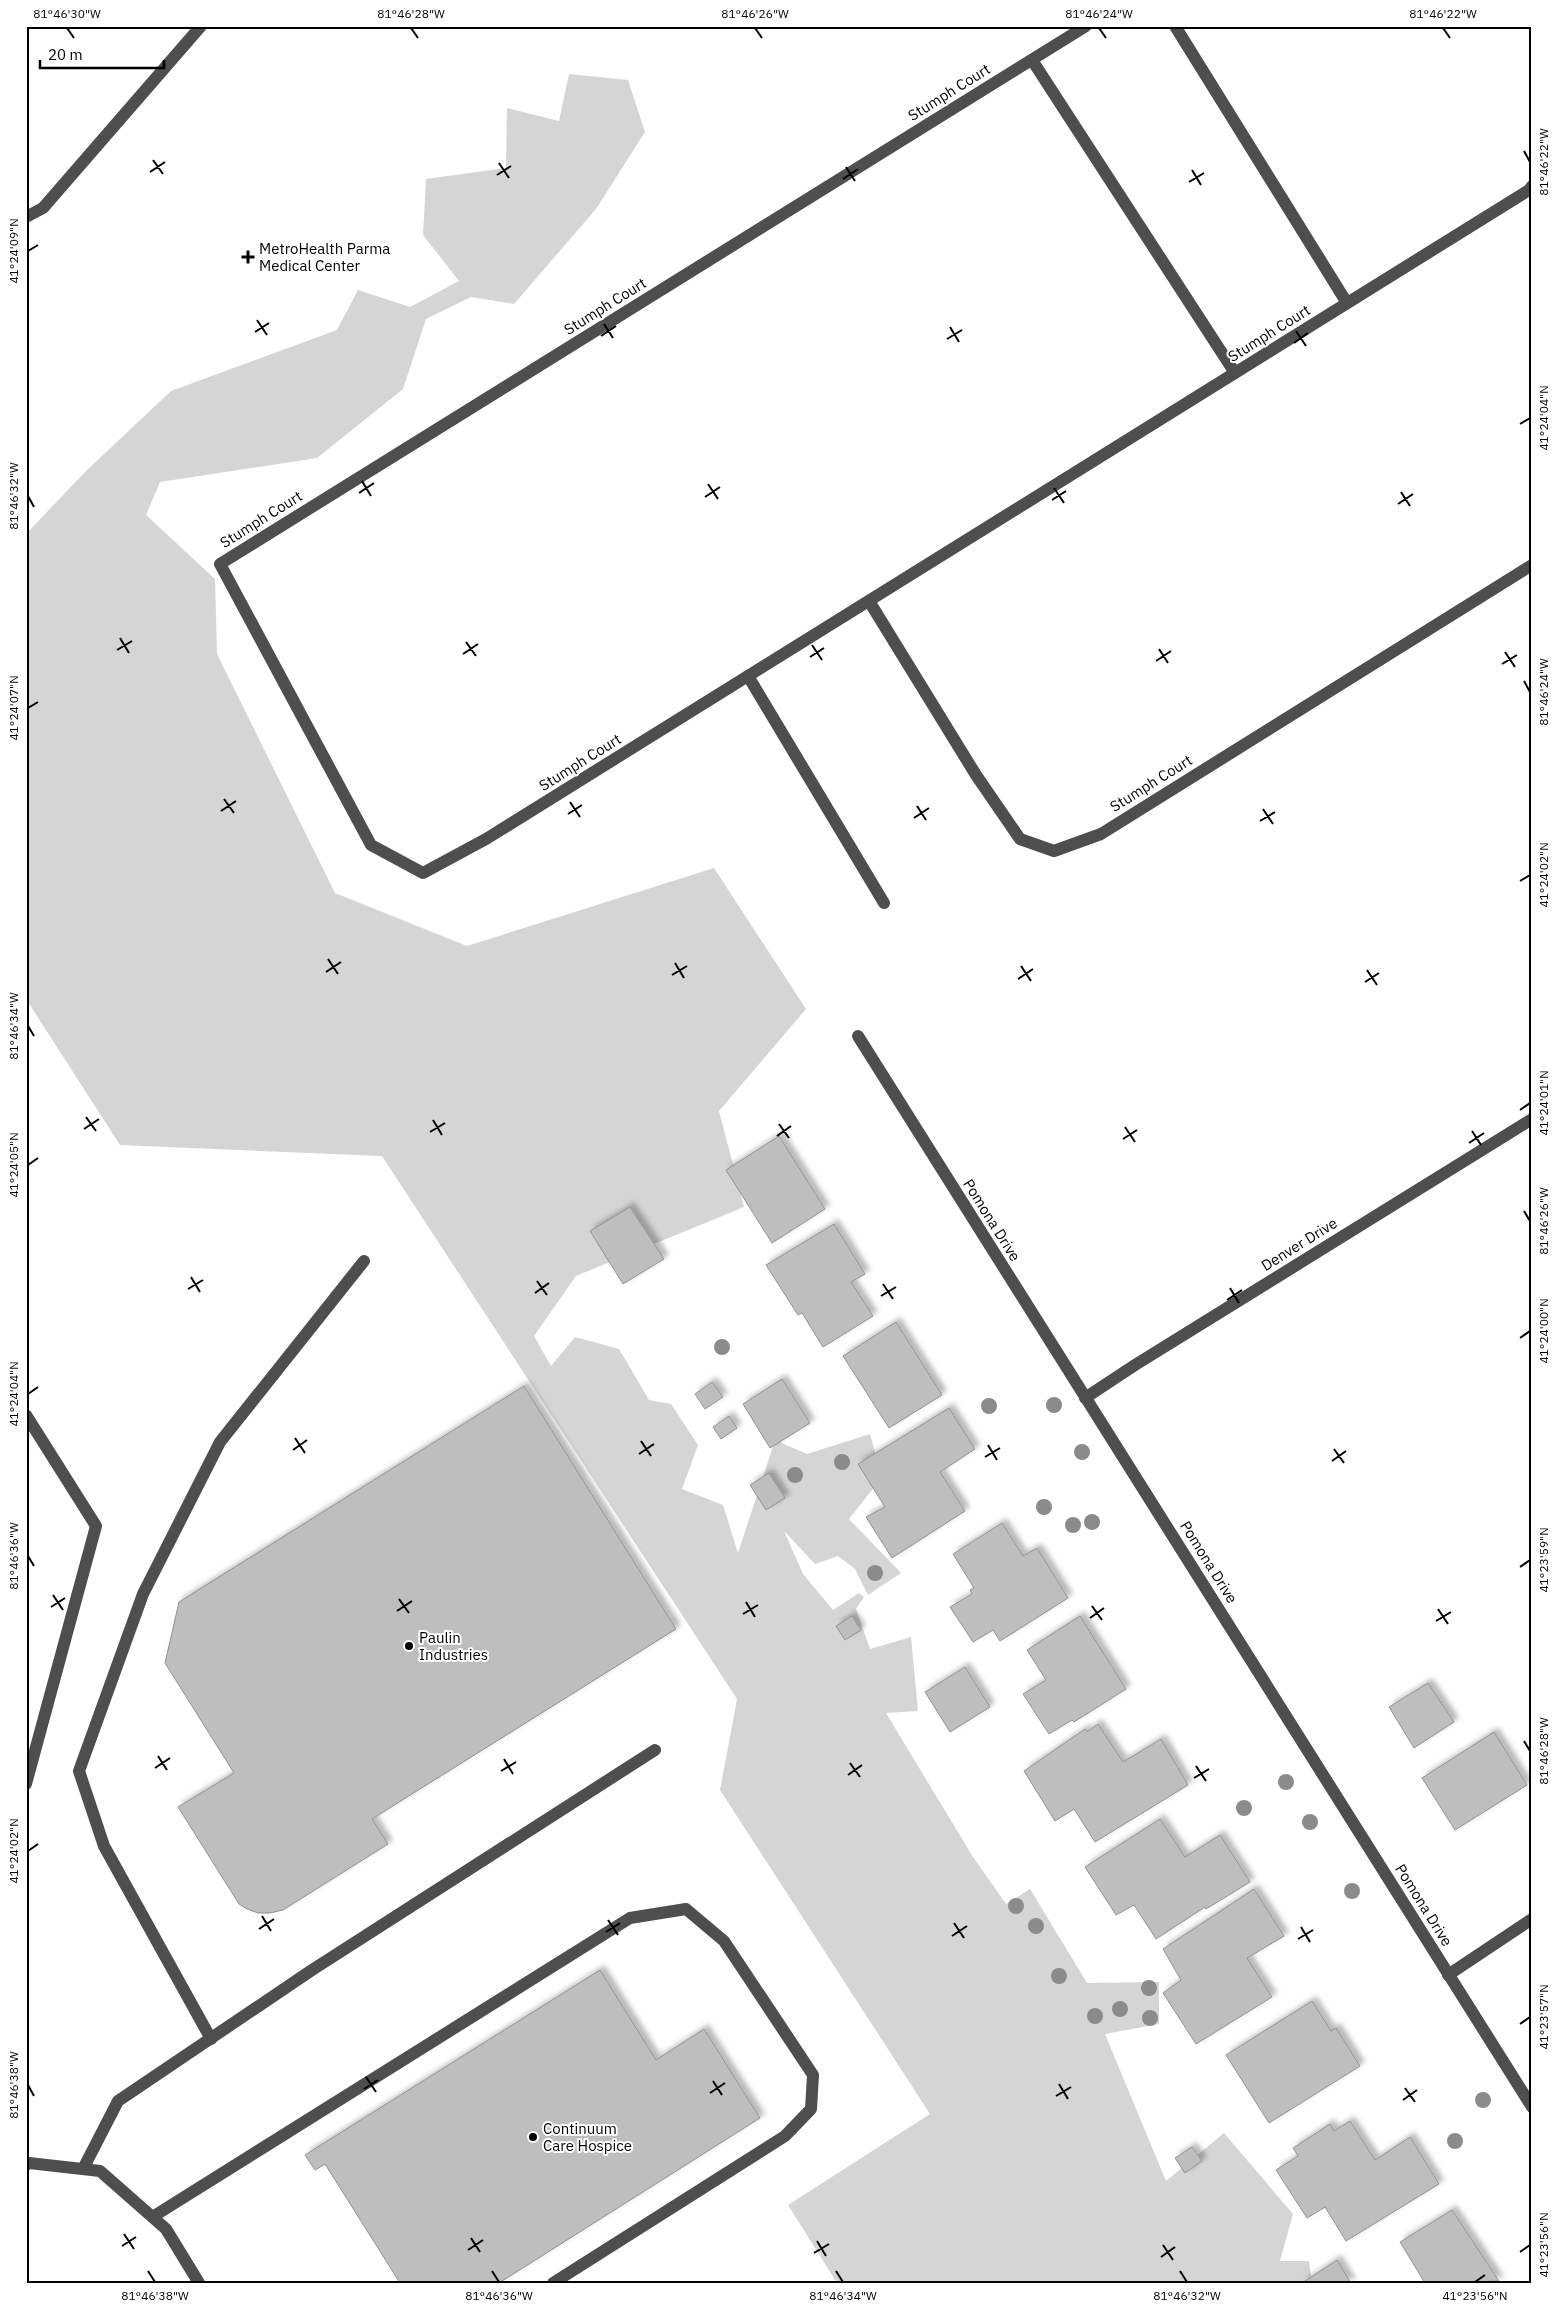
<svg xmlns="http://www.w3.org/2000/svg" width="1558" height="2309" viewBox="0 0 1558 2309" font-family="'IBM Plex Sans',sans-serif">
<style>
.green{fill:#d5d5d5}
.building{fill:#bebebe;stroke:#929292;filter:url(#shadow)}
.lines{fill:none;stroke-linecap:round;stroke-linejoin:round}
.minor{stroke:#4e4e4e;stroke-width:12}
.tree{fill:#8b8b8b}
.ticks{fill:none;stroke:#000;stroke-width:2}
.poi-dot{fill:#000;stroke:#fff;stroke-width:2}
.labels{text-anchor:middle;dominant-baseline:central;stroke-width:4;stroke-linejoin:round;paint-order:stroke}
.street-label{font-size:15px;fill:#000;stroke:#fff}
.poi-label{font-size:15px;fill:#000;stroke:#fff;text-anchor:start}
.neatline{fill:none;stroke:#000;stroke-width:2}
.ticks-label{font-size:12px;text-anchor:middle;fill:#000}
</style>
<defs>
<filter id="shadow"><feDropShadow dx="4.5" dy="-4.5" stdDeviation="2.5" flood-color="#0004"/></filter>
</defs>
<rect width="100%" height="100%" fill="#fff"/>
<polygon class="green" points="569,74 628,80 645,132 596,209 514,304 471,297 426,319 403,389 317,458 160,482 146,515 215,579 217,654 335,893 467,946 714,868 806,1009 719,1111 744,1207 576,1276 534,1336 551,1366 575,1337 619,1349 649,1400 671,1404 698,1445 682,1489 723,1505 738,1553 775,1440 807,1454 870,1434 882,1477 849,1519 901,1573 868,1595 855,1569 838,1556 815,1564 784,1531 803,1574 833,1610 859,1593 864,1597 856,1609 870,1649 911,1637 918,1711 886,1713 973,1857 1006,1904 1030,1889 1087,1983 1159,1982 1159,2024 1105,2034 1166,2181 1224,2133 1293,2214 1280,2261 1309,2261 1312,2283 837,2283 788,2205 930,2114 720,1790 737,1699 382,1156 120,1145 26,999 26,534 86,471 171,391 337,330 358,290 410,307 459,281 423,235 426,179 506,168 507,108 559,121"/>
<g class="building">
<polygon points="779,1136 825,1209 772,1243 726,1170"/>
<polygon points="630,1207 664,1259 623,1284 590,1231"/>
<polygon points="834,1224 865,1274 851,1282 873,1316 823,1347 802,1313 798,1315 766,1265"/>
<polygon points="896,1322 942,1395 889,1428 843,1356"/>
<polygon points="782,1379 810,1423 770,1448 743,1404"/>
<polygon points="712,1382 723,1397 705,1409 695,1394"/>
<polygon points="524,1386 676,1629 372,1819 388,1844 283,1910 270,1913 258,1913 247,1909 239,1904 178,1807 234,1773 165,1663 179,1602"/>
<polygon points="949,1408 975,1449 940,1472 965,1511 892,1558 866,1517 885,1507 858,1464"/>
<polygon points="729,1416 737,1428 721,1439 713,1427"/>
<polygon points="769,1473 785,1498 766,1510 750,1485"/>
<polygon points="1002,1523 1023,1556 1037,1548 1068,1598 1000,1641 993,1630 973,1642 950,1607 972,1594 970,1590 974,1588 953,1554"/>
<polygon points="852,1616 861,1630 845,1640 836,1626"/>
<polygon points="1080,1616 1126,1689 1074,1722 1072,1720 1049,1734 1023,1694 1046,1680 1027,1650"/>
<polygon points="965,1667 990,1707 950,1732 925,1692"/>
<polygon points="1428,1683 1454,1722 1414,1748 1389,1707"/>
<polygon points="1098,1724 1123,1762 1161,1739 1188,1785 1095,1842 1074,1809 1055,1821 1024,1771 1085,1729 1087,1732"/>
<polygon points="1494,1732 1527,1785 1455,1830 1422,1778"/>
<polygon points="1160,1819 1185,1857 1220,1835 1250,1882 1206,1909 1205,1907 1156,1939 1134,1905 1116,1915 1085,1867"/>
<polygon points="1254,1889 1284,1936 1247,1958 1272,1997 1196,2044 1163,1993 1181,1980 1163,1949"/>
<polygon points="600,1970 656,2060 704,2029 760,2118 499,2283 400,2283 325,2164 315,2170 305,2155"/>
<polygon points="1312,2001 1331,2031 1336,2028 1360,2066 1269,2123 1226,2055"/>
<polygon points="1350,2121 1375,2160 1410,2137 1439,2184 1346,2241 1325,2207 1307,2218 1276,2170 1298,2156 1293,2148 1330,2124 1334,2131"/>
<polygon points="1192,2147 1202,2161 1185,2173 1175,2158"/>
<polygon points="1452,2210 1499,2281 1425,2283 1400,2242"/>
<polygon points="1337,2260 1351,2283 1302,2283"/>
</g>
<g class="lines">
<g class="minor">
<polyline points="1086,26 220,564 371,845 423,873 486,839 1529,190 1532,186"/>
<polyline points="1175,26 1347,303"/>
<polyline points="1032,60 1235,373"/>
<polyline points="26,217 43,208 201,26"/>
<polyline points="869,601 976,775 1020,839 1054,851 1101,834 1532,565"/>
<polyline points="748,676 884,903"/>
<polyline points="858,1036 1532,2107"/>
<polyline points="1085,1398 1135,1365 1532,1119"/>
<polyline points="26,1415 96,1526 26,1784"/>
<polyline points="1448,1975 1532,1919"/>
<polyline points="211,2039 104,1846 79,1771 143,1594 220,1442 364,1261"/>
<polyline points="26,2165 29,2163 100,2171 166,2229 199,2283"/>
<polyline points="83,2169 118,2101 312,1970 655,1750"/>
<polyline points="154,2216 630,1918 686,1909 724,1941 813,2075 811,2109 785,2136 553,2283"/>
</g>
</g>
<g class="tree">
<circle cx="722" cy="1347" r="8"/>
<circle cx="1054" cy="1405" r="8"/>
<circle cx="989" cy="1406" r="8"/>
<circle cx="1082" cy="1452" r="8"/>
<circle cx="842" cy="1462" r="8"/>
<circle cx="795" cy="1475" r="8"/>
<circle cx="1044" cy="1507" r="8"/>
<circle cx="1092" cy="1522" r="8"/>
<circle cx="1073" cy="1525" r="8"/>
<circle cx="875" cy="1573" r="8"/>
<circle cx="1286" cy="1782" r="8"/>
<circle cx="1244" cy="1808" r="8"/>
<circle cx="1310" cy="1822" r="8"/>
<circle cx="1352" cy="1891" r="8"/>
<circle cx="1016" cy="1906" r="8"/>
<circle cx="1036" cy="1926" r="8"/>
<circle cx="1059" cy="1976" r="8"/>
<circle cx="1149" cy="1988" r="8"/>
<circle cx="1120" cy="2009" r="8"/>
<circle cx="1095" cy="2016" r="8"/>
<circle cx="1150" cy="2018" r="8"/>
<circle cx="1483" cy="2100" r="8"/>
<circle cx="1455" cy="2141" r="8"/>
</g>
<path class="ticks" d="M67,28L74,38M411,28L418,38M755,28L762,38M1099,28L1106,38M1443,28L1450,38M1524,151L1530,162M153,160L163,174M499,163L509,178M846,167L855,181M1192,170L1201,185M150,172L165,162M497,175L511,166M843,179L858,169M1189,182L1204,173M28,251L38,245M257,320L267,335M604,324L613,338M950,327L959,342M1296,331L1306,346M255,332L269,323M601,336L616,326M947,339L962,330M1294,343L1308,333M1520,424L1530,418M362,481L371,496M708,484L718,499M1054,488L1064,503M1401,492L1410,506M359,493L374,483M28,496L34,507M705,497L720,487M1052,500L1066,491M1398,504L1413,494M120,638L129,653M466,642L476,656M812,645L822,660M1159,649L1168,663M117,650L132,641M1505,652L1515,667M463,654L478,644M810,657L824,648M1156,661L1171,651M1502,664L1517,655M1524,681L1530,692M28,708L38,702M224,799L234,813M570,802L580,817M917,806L926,820M1263,809L1273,824M221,811L236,801M568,814L582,805M914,818L929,808M1260,821L1275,812M1520,881L1530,875M328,959L338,974M675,963L684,978M1021,966L1031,981M1367,970L1377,985M326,972L341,962M672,975L687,966M1018,979L1033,969M1365,982L1379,973M28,1026L34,1036M1520,1110L1530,1103M86,1117L96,1131M433,1120L442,1135M779,1124L789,1138M1125,1127L1135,1142M84,1129L99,1119M1472,1131L1481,1145M430,1132L445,1123M777,1136L791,1126M1123,1139L1137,1130M1469,1143L1484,1133M28,1165L38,1158M1524,1211L1530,1221M191,1277L200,1292M537,1281L547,1295M883,1284L893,1299M1230,1288L1239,1303M188,1289L203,1280M535,1293L549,1283M881,1296L896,1287M1227,1300L1242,1290M1520,1338L1530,1331M28,1394L38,1387M295,1438L305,1453M641,1441L651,1456M988,1445L997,1460M1334,1449L1344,1463M293,1450L307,1440M639,1454L654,1444M985,1457L1000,1448M1332,1461L1346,1451M28,1556L34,1566M1520,1567L1530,1560M53,1595L63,1610M399,1599L409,1613M746,1602L755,1617M1092,1606L1102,1620M51,1607L65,1598M1438,1609L1448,1624M397,1611L412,1601M743,1614L758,1605M1090,1618L1104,1608M1436,1621L1451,1612M1524,1741L1530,1751M158,1756L167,1770M504,1759L513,1774M850,1763L860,1777M1196,1766L1206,1781M155,1768L170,1758M501,1771L516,1762M848,1775L862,1765M1194,1778L1209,1769M28,1851L38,1844M262,1916L271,1931M608,1920L618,1935M954,1923L964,1938M1301,1927L1310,1942M259,1929L274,1919M606,1932L620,1923M952,1936L967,1926M1298,1939L1313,1930M1520,2024L1530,2017M366,2077L376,2092M713,2081L722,2095M1059,2084L1068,2099M28,2085L34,2096M1405,2088L1415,2102M364,2089L378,2080M710,2093L725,2083M1056,2096L1071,2087M1403,2100L1417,2090M124,2234L134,2249M471,2238L480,2252M817,2241L826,2256M1163,2245L1173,2260M122,2246L136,2237M468,2250L483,2240M1520,2252L1530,2245M814,2253L829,2244M1161,2257L1175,2247M148,2271L155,2282M492,2271L499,2282M836,2271L843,2282M1180,2271L1187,2282M1475,2282L1485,2275"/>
<g class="poi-dot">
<path d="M245.5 249.5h5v5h5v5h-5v5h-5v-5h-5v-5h5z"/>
<circle cx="409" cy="1646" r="5"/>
<circle cx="533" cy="2137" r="5"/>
</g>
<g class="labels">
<g class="street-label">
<text transform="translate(949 92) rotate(-32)">Stumph Court</text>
<text transform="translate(605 306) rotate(-32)">Stumph Court</text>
<text transform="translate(1269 333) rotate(-32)">Stumph Court</text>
<text transform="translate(261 519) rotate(-32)">Stumph Court</text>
<text transform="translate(580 762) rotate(-32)">Stumph Court</text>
<text transform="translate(1151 783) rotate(-32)">Stumph Court</text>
<text transform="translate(992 1220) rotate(58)">Pomona Drive</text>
<text transform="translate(1299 1244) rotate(-32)">Denver Drive</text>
<text transform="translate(1209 1562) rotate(58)">Pomona Drive</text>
<text transform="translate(1424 1905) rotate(58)">Pomona Drive</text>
</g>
<g class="poi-label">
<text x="259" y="248">MetroHealth Parma<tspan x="259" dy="17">Medical Center</tspan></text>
<text x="419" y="1637">Paulin<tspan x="419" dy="17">Industries</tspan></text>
<text x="543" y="2128">Continuum<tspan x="543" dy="17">Care Hospice</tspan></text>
</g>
</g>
<rect width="1558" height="2309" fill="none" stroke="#ffffff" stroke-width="55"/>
<path d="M40 60v8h124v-8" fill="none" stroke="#000000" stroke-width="2.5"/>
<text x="48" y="60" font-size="15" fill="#000000" stroke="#ffffff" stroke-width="4" paint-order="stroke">20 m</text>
<rect x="28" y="28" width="1502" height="2254" class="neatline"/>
<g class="ticks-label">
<text x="67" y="18">81°46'30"W</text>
<text x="411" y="18">81°46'28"W</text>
<text x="755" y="18">81°46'26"W</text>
<text x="1099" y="18">81°46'24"W</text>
<text x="1443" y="18">81°46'22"W</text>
<text transform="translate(1544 162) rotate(-90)" y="4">81°46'22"W</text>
<text transform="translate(14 251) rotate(-90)" y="4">41°24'09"N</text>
<text transform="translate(1544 418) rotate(-90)" y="4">41°24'04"N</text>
<text transform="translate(14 496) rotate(-90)" y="4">81°46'32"W</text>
<text transform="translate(1544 692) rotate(-90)" y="4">81°46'24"W</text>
<text transform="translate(14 708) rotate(-90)" y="4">41°24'07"N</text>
<text transform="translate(1544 875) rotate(-90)" y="4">41°24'02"N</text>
<text transform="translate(14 1026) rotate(-90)" y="4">81°46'34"W</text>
<text transform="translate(1544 1103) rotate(-90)" y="4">41°24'01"N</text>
<text transform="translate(14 1165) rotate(-90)" y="4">41°24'05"N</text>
<text transform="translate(1544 1221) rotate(-90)" y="4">81°46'26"W</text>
<text transform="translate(1544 1331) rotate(-90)" y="4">41°24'00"N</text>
<text transform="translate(14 1394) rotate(-90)" y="4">41°24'04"N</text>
<text transform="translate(14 1556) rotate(-90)" y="4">81°46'36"W</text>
<text transform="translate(1544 1560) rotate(-90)" y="4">41°23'59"N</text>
<text transform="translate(1544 1751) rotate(-90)" y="4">81°46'28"W</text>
<text transform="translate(14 1851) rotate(-90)" y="4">41°24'02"N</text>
<text transform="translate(1544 2017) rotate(-90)" y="4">41°23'57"N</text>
<text transform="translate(14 2085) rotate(-90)" y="4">81°46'38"W</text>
<text transform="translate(1544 2245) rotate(-90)" y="4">41°23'56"N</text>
<text x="155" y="2300">81°46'38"W</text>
<text x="499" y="2300">81°46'36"W</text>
<text x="843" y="2300">81°46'34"W</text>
<text x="1187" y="2300">81°46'32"W</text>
<text x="1475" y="2300">41°23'56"N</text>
</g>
</svg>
